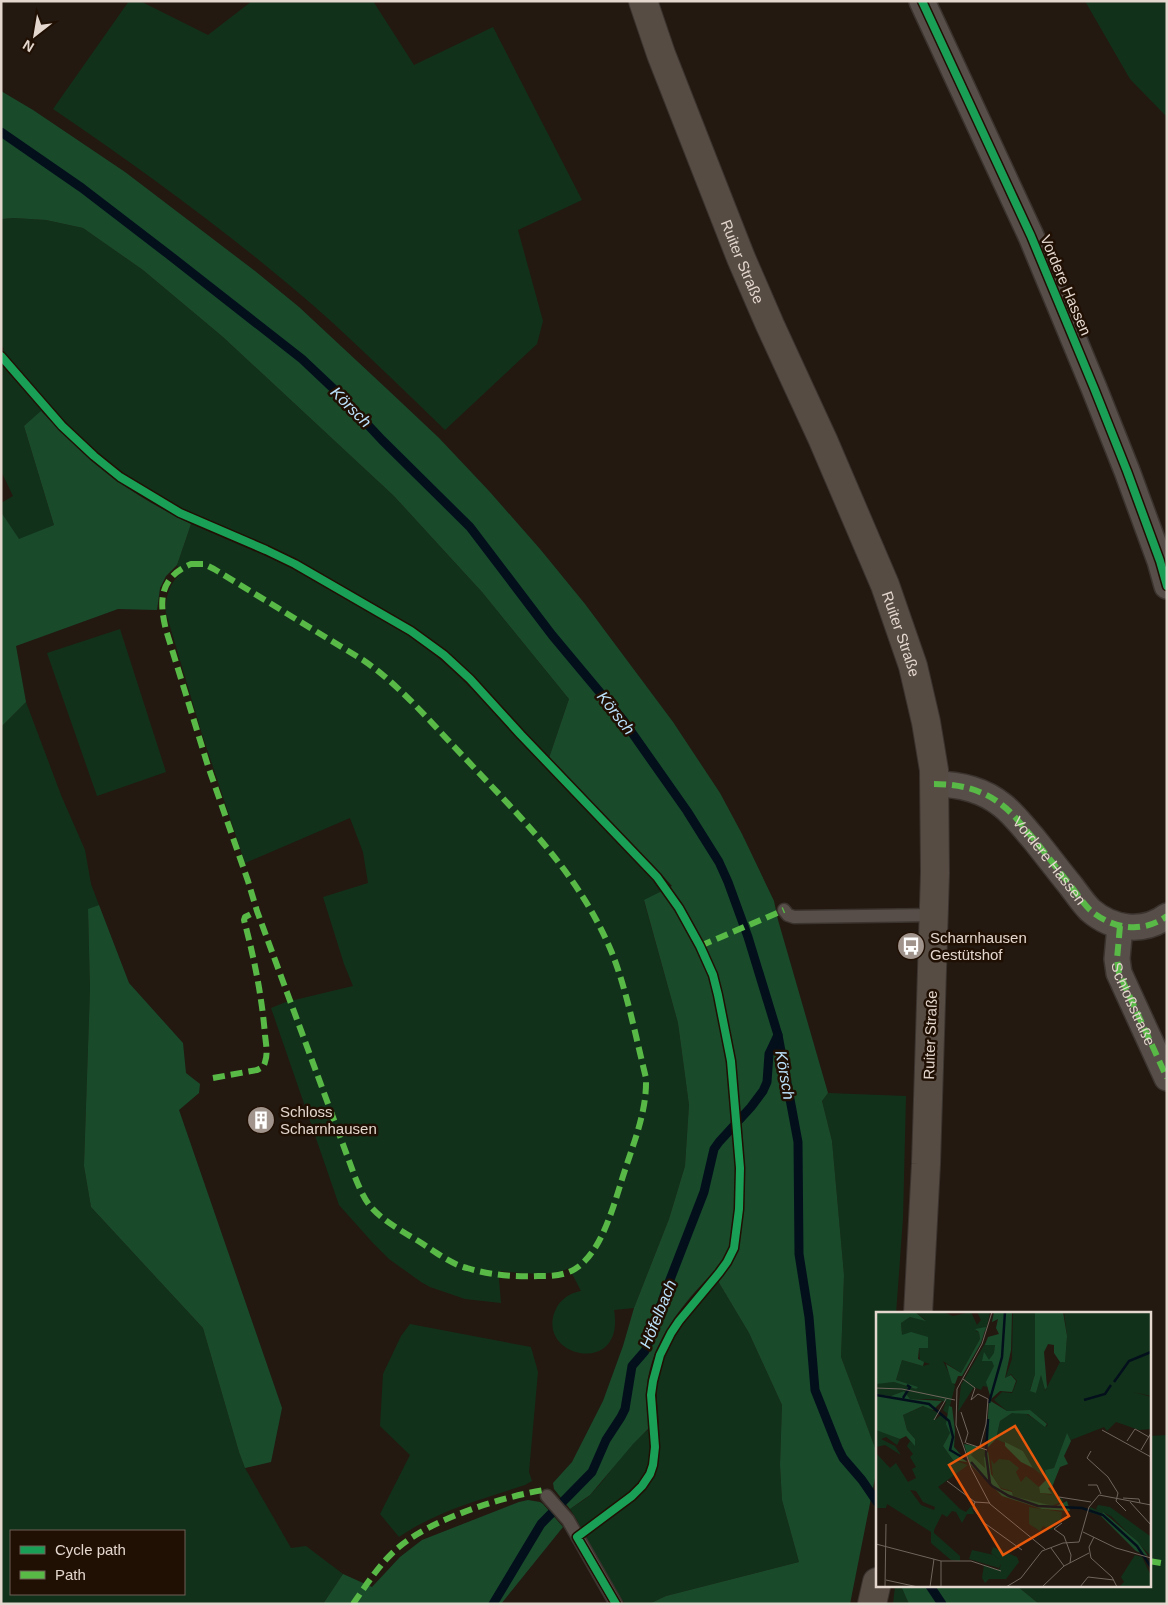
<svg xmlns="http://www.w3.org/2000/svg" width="1168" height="1605" viewBox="0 0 1168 1605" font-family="Helvetica,sans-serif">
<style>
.green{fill:#12311b;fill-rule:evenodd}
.forest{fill:#194b2b}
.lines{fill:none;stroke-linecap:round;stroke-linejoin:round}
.stream{stroke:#03101c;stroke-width:9}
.lane-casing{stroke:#3b332e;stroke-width:15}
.street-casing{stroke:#3b332e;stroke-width:28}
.secondary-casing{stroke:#3b332e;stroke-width:30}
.lane{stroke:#574e49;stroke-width:12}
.street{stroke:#574e49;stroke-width:25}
.secondary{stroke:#564c44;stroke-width:28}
.quiet{stroke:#58b947;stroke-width:6;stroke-dasharray:12 6;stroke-linecap:butt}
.cycleway-casing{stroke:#200f03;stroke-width:11}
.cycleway{stroke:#1a9f57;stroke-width:8}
.labels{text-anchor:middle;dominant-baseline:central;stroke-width:5;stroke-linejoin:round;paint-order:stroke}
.street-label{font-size:15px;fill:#e4d7ce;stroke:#200f03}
.poi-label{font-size:15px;fill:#e4d7ce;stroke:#200f03;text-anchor:start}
.water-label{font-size:16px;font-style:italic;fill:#bae1fb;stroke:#200f03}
.inset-river{fill:none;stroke:#03101c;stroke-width:2.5}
.inset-road{fill:none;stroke:#70655d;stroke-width:1}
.view{fill:#e8590c;fill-opacity:0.15;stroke:#e8590c;stroke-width:2.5}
.inset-edge{fill:none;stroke:#e4d7ce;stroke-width:2.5}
</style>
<rect width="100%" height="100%" fill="#231911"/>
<g class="green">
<path d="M129,1H140L208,35L252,1H373L414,65L493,27L582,200L518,230L543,321L537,344L445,430C408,394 371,358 333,323C246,245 150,175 53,109Z"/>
<polygon points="1085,1 1167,1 1167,117 1130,79"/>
<polygon points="14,218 46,220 83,228 143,270 223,337 394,496 482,592 569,699 549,758 468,671 437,644 411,625 309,567 258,541 201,518 162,498 129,477 105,459 75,432 50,405 24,426 54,525 19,540 1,512 1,503 13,496 1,471 1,352 4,349 1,345 1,219"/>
<path d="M191,524L284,564L407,634C432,651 454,671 475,692L642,867L662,891L644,901L678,1023L689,1105L685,1166L669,1219L634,1308L614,1310C626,1377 536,1358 555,1311C560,1299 570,1293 581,1291L569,1268C552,1277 519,1273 500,1271L499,1279L501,1303L465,1299L430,1287L421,1282L389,1259L373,1243L339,1205L271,1008L286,1002L353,986L344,964L323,897L368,883L363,852L350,818L245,863L202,734L166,613C165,597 169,584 181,573L177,565Z"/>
<polygon points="120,629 166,772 97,796 47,653"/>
<path d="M26,702L61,795L85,850L91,884L99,905L88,910L90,989L84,1166L91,1207L203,1328L239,1452L245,1468L291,1548L306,1546L343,1574L323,1604H1V727ZM11,1531H184V1594H11Z"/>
<polygon points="828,1093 906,1096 903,1218 896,1314 877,1314 877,1453 841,1357 844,1275 832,1141 822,1101"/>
<path d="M718,1281L749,1333L782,1405L780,1465L782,1500L799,1562L666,1596L649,1604H625L591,1551L577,1520L570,1509C577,1504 586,1500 592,1493C612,1473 632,1435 659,1424C658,1412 656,1399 657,1386C662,1344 692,1311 718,1281Z"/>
<path d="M410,1324L531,1347L538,1372L529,1472L532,1481L525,1485C481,1500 438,1510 399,1537L380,1514L410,1455L380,1426L383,1374L401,1336Z"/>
<polygon points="1167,1435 1167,1604 1039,1604 1017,1586 1149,1586 1149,1436"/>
<polygon points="895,1586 901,1586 909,1604 893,1604"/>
</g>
<g class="forest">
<path d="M1,91L33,110L125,172L255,271L299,307L387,389L439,438L489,491L540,549L585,604L673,722L720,793L742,834L774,901L778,920L828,1093L822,1101L832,1141L844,1275L841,1357L877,1453V1468L850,1604H649L666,1596L799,1562L782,1500L780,1465L782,1405L749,1333L718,1281L711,1275C682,1304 651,1343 647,1386C646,1400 648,1414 649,1428L633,1444L590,1495L570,1509L554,1489L553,1483L572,1462L603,1401L623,1346L634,1308L669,1219L685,1166L689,1105L678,1023L644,900L672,886L654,866L549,758L569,699L482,592L394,496L223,337L143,270L83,228L46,220L14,218L1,219Z"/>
<path d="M41,411C65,435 88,459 115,479C139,497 165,511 191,524L177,565L166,576L160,588L157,610L118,609L16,646L26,702L1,727V512L19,539L54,525L24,426Z"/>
<polygon points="99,905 129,983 183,1043 186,1073 200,1084 199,1093 179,1110 282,1408 271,1462 245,1468 239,1452 203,1328 91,1207 84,1166 90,989 88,909"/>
<polygon points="528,1500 540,1502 543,1504 563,1527 501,1604 323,1604 343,1574 372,1587 400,1557 422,1540 519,1502"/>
<polygon points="901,1586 1017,1586 1039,1604 909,1604"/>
</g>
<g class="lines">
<g class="stream">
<polyline points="1,132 82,188 168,254 302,359 338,393 382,440 470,527 552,635 623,720 687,811 719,862 728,882 748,937 778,1035 798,1142 799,1254 809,1317 815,1390 838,1448 843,1458 862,1480 877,1502"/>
<polyline points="930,1586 942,1604"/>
<polyline points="493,1604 541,1524 592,1472 606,1440 621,1417 625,1409 632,1366 645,1351 649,1342 666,1290 704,1192 714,1149 719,1142 751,1107 763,1091 767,1082 769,1054 778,1035"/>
</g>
<g class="lane-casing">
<g id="lane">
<polyline points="784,910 788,915 794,917 934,915"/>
<polyline points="547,1496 568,1520 616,1604"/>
</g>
</g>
<g class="street-casing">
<g id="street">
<polyline points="922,1 1031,236 1094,388 1127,471 1160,561 1167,586"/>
<path d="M934,784C959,784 982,789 1002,805C1014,814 1023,827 1033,838C1046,854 1058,870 1071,886C1077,894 1083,903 1090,910C1112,929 1143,934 1167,916"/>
<polyline points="1120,926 1117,959 1119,973 1167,1078"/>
</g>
</g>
<g class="secondary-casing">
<g id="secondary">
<path id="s1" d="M643,1L661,54L741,258L770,325L823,440L885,585L913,666L926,722L934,770L935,873L926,1164L918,1314"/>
<polyline points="872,1604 877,1582"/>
</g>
</g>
<use href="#lane" class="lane"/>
<use href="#street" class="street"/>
<use href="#secondary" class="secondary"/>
<g class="quiet">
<path d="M191,564H204L214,569L363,660C401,686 432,724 464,757C522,819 579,873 612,953C627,991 636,1038 646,1078C647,1110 635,1139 625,1170C615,1200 603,1252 575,1269C563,1276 551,1276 538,1276C515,1277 489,1275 467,1268C451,1264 437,1253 423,1244C406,1233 385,1223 371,1207C364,1199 359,1187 355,1177L257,911L248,881L208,766L166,630C159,601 159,578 191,564Z"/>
<path id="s2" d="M934,784C959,784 982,789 1002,805C1014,814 1023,827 1033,838C1046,854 1058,870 1071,886C1077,894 1083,903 1090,910C1112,929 1143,934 1167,916"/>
<path id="s3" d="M1120,926L1117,959L1119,973L1167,1078"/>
<polyline points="700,946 784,910"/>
<path d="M213,1078L257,1070C261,1068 264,1067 265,1062C268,1054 266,1044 265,1035C262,997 254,957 244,920L245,917L257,911"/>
<polyline points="1149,1561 1167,1564"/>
<path d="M353,1604C367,1584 380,1563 399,1547C432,1519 501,1497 544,1490"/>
</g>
<g class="cycleway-casing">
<g id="cycleway">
<polyline points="922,1 1031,236 1094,388 1127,471 1160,561 1167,586"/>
<polyline points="1,356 62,426 94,456 120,477 180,513 266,550 295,564 411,631 444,655 470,679 521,735 657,877 679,908 700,946 713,975 718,995 731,1061 740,1168 739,1209 734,1248 727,1262 719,1273 679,1321 671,1333 660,1355 653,1381 651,1395 655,1447 653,1465 650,1474 642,1486 632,1496 577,1537 616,1604"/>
</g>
</g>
<use href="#cycleway" class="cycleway"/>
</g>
<defs>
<g id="bus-disc" transform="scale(1.4375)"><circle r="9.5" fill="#a0948c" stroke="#200f03"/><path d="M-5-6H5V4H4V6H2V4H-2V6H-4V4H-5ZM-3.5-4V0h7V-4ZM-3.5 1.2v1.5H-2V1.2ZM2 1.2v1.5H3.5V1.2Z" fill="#fff"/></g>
<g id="building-disc" transform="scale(1.4375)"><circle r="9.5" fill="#a0948c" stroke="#200f03"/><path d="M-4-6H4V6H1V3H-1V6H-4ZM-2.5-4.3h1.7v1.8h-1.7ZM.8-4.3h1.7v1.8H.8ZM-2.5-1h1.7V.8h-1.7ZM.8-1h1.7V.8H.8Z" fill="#fff"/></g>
</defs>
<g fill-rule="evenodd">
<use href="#bus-disc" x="911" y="946"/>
<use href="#building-disc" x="261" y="1120"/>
</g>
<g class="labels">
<g class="street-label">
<text stroke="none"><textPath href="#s1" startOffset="279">Ruiter Straße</textPath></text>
<text transform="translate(1066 285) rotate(67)">Vordere Hassen</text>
<text stroke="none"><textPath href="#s1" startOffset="684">Ruiter Straße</textPath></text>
<text stroke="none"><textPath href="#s2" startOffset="146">Vordere Hassen</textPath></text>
<text stroke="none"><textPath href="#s3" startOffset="81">Schloßstraße</textPath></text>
<text transform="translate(930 1035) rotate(-88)">Ruiter Straße</text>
</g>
<g class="poi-label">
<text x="930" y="937">Scharnhausen<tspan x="930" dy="17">Gestütshof</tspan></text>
<text x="280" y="1111">Schloss<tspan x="280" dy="17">Scharnhausen</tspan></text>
</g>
<g class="water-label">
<text transform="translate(351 407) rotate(45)">Körsch</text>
<text transform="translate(616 713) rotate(52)">Körsch</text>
<text transform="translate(785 1075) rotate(80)">Körsch</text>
<text transform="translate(658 1314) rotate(-68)">Höfelbach</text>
</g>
</g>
<g transform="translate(876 1312)">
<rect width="275" height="275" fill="#231911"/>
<path d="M39,0H67L77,4L95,0L101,13L105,8L101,0H114L110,19L104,17L99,20L103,19L104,27L85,61L67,49L79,74L72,102L67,98L70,90L60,87H34L28,79L15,84L0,82V72L4,71L18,70L40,77L41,75L20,68L26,48L47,54L54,52L44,49L43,35L26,23L25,11L34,5L50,8ZM137,0H159V62L154,78L160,81L165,62L169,79L184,50L189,49L191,24L188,0H275V84L257,80L275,85V117L263,118L240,110L231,119L228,115L195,128L191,122L178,156L169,158L168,165L157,156L147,139L120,127L124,109L136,101H149L170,115L172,112L153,98L131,99L118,88L126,80L136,81L141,69L135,62L129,67L136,47ZM111,28L119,29L118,54L111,75L107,74L105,78L98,75L82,100L85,73ZM48,94L62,101L59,108L65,103L71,109L74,121L67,134L77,148L92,153L62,175L84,197L90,200L95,194L98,202H91L86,211L80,200L76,199L71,205L66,202L58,218V221L84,244V249L75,248L55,231V220L30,204L11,192L10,196H0V141L14,156L20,151L32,170L40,166L36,157L40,155L34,145L37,142L31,134L34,129L39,133V127L31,118L27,103ZM34,178L40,179L47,190L59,195L58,198L45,193ZM1,118L24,127L21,133L10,125L5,127L19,134L25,143L9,133L0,135ZM103,135L110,138L109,156L95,143ZM115,147L118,152L123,147L133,148L143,156L140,160L145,170L150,164L163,175L164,181L176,183L173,174L188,189L175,194L137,184L136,179L125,176L117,165ZM222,193L234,195L274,224L275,244L235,204L227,200L225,204L213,200L214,195L223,199L220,197ZM153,195L186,200L185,208L180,209L176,218L167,214L164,219L153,212ZM117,235L141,245L143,250L130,267H113L109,271L106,266L108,253L122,258L124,256L125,252L123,256L93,247L96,238L118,243L124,248L115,241ZM259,243L266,245L275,264V275H243L248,270L245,265Z" fill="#12311b" fill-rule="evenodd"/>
<path d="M0,0H39L50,9L34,5L25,11L26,23L35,20L52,25V36H43L42,47L48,50L47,54L26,48L20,68L42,75L40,77L18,70L0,72ZM118,0H136L135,38L129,66L135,63L140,69L136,80L124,79L115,87L110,70L118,54L116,49H106L108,40L113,48L118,41L119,33H109L112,25L123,22L120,16L122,7L116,10ZM159,0H187L191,24L189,50H184L178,41V33L172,32L168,40L171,75L169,78L165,63L160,81L154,79L159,62ZM110,15L105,31L86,64H82L79,72L76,71L70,52L85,61L104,27L103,20L99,17ZM28,79L34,87L66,89L57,98L47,94L27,103L31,118L39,127V134L30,124L24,127L0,118V82L15,84ZM113,88L131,99L154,98L171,112L169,115L152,102L136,101L124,109L120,127L110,137ZM73,94L76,95L79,119L78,135L91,150L77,148L67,134L74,121L70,112ZM191,121L195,129L188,144L192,152L184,155L176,175L172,176L176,182L164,181L163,175L170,168L169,158L178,156ZM129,130L147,139L157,156L145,150L129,134ZM88,132L103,135L95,143L109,156L108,146L112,139L115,162L125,177L136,180L137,184L169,192L180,194L191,189L194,199L166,197L126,184L94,152ZM227,200L262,230L272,244L260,239L225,204Z" fill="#194b2b"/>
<path class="inset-river" d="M238,70L253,49L275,40M0,83L53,92L73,109L77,125L74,138L91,148M27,86L34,75L31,73M208,88L229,82L235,73M113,91L126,45L129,0M112,107L110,142L114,172M95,150L116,174L133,184L162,194L206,196L227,203L261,234L275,255"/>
<path class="inset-road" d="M116,0L106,32L81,77L80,113L95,156L114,192L169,237M87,67L99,76L95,88L102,82L112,87L110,112L104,134M0,76L26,77L79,88M85,100L92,121L89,131M58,108L70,87M226,118L275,145M251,129L259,117L273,125M90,131L111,138M265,138L275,121M215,139L211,146L232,165L242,181L240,189L250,199M71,169L99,190M212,173H221L225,182M183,185L215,190M247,186L263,187L264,191M99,190L97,196L107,210L146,238M99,190L114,191M254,190L275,213M186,211L178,217L188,224L195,243L194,251M207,220L240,236L275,246M218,225L213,235L215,246L236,265L241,275M0,232L65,249H95L125,259M175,236L188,254M10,268L42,275M65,274V249M9,275L10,212M54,275L58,247M130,275L145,266L166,239L187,231L203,230L213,195L223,183L275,193M166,275L188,254L213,241M204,275L212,265L238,268"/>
<path class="view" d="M139,114L193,204L127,243L73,153Z"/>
<rect width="275" height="275" class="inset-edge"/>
</g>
<rect width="1168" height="1605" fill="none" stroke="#e4d7ce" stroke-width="5"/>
<rect x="10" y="1530" width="175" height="65" fill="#200f03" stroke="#6e5f54"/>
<rect x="20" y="1546" width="25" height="8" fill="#1a9f57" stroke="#6e5f54"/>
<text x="55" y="1555" font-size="15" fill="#e4d7ce">Cycle path</text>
<rect x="20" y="1571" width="25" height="8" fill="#58b947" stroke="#6e5f54"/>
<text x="55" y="1580" font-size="15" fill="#e4d7ce">Path</text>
<g transform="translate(35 35) rotate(211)" stroke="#200f03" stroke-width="4" paint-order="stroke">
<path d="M0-4L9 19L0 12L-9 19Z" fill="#e4d7ce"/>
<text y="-8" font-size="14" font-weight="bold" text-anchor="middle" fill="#e4d7ce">N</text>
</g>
</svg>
